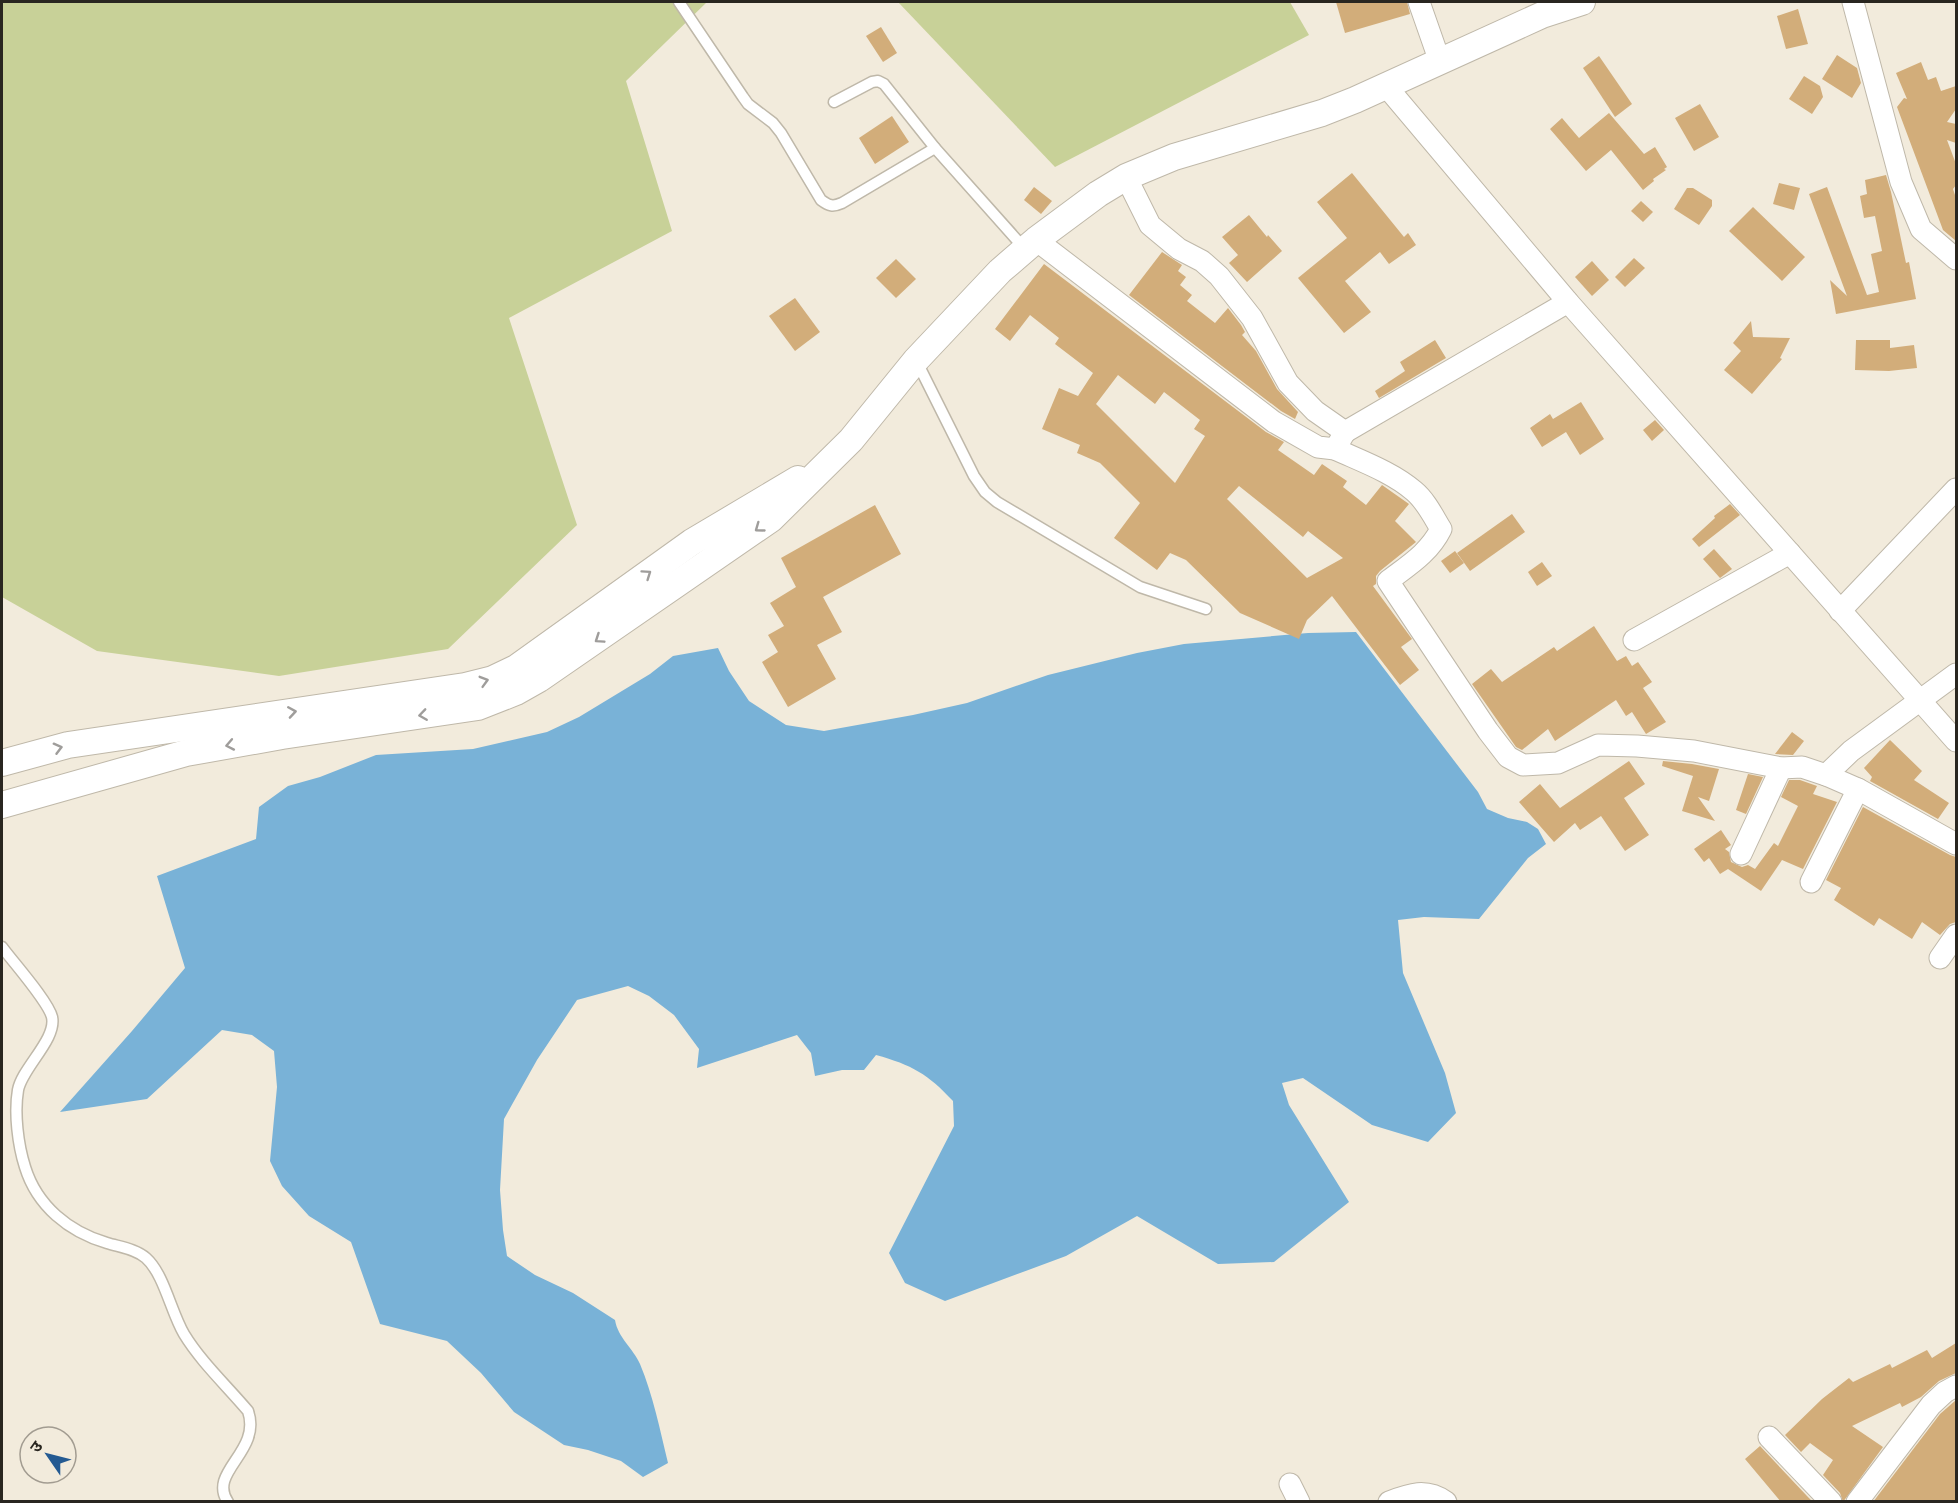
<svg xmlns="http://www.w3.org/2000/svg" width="1958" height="1503" viewBox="0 0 1958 1503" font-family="'Fira Sans','Noto Sans Devanagari',sans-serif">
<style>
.green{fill:#c8d198}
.water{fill:#79b2d7}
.building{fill:#d2ad7a;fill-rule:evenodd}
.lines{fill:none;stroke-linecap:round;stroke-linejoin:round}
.service-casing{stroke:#bfb8a9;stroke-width:13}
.minor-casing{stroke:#bfb8a9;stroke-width:23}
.tertiary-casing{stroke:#bfb8a9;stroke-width:28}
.service{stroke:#fff;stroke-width:10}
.minor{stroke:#fff;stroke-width:21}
.tertiary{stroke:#fff;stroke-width:26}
.oneway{stroke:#9f9d9b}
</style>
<rect width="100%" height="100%" fill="#f2ebdc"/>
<g class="green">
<polygon points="2,2 707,2 626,81 672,231 509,318 577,525 448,649 279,676 97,651 2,597"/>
<polygon points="898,2 1290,2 1309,35 1055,167"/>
</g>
<path class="water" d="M1356,632L1478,792L1487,809L1508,818L1527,822L1538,829L1546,844L1528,858L1479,919L1424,917L1398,920L1403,973L1445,1073L1456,1113L1428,1142L1372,1125L1303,1078L1282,1083L1289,1105L1349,1202L1274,1262L1218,1264L1137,1216L1066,1256L945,1301L905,1283L889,1253L954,1126L953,1101C928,1074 912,1065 876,1055L864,1070H842L815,1076L811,1053L797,1035L697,1068L699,1049L674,1015L649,996L628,986L577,1000L537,1060L504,1119L500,1190L503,1230L507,1256L535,1275L573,1293L615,1320C618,1338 633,1348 640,1364C653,1395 660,1430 668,1463L643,1477L621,1461L588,1450L564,1445L514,1412L481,1373L447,1341L380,1324L351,1242L309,1216L282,1186L270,1161L277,1087L274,1051L252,1035L222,1030L147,1099L60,1112L132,1031L185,968L157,876L256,839L259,807L288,786L320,777L376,755L473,749L547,732L579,717L650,674L673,656L718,648L729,671L749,701L786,725L824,731L913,715L967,703L1048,675L1137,653L1184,644L1308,633Z"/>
<g class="building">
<polygon points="1336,2 1407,2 1410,14 1345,33"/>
<polygon points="1798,9 1808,44 1786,49 1777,16"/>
<polygon points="881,27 897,53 883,62 866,36"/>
<polygon points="1837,55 1857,68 1861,83 1852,98 1822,79"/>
<polygon points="1599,56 1632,104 1615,117 1583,68"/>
<polygon points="1921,62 1928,80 1936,77 1941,91 1956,86 1956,109 1947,122 1956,124 1956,143 1947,140 1956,164 1956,185 1953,189 1956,198 1956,241 1943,230 1897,107 1904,98 1907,99 1896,73"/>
<polygon points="1804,76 1820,86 1823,97 1812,114 1789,99"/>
<polygon points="1700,104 1719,137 1694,151 1675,118"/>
<polygon points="1609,113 1644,154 1655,147 1667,167 1664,169 1666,170 1653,179 1654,181 1643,190 1611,150 1586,171 1550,129 1562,118 1579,138"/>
<polygon points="892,116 909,142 875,164 859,138"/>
<polygon points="1352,173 1404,237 1408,233 1416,245 1389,264 1380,252 1345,281 1371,312 1344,333 1298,278 1347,238 1317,202"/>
<polygon points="1886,175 1891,192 1906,263 1909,262 1916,299 1836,314 1830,280 1847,296 1809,194 1827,187 1867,295 1879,292 1871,254 1882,251 1875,216 1864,218 1860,196 1867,194 1865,180"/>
<polygon points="1779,183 1800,188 1794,210 1773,204"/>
<polygon points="1034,187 1052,201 1041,214 1024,200"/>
<polygon points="1687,188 1693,188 1712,200 1712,206 1699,225 1674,209"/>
<polygon points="1641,201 1653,212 1643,222 1631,211"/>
<polygon points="1753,207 1805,257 1782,281 1729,231"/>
<polygon points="1249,215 1267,237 1268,235 1282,251 1247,282 1229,263 1238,255 1222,237"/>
<polygon points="1162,252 1182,265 1178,271 1186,277 1180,285 1192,295 1187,301 1215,323 1228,308 1241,325 1245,332 1242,335 1256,351 1277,389 1298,412 1295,419 1281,411 1129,295"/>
<polygon points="1634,258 1645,268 1625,287 1615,277"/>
<polygon points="896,259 916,279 896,298 876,278"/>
<polygon points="1592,261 1609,280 1592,296 1575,277"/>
<path d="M1044,264L1266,432L1284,442L1278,450L1314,475L1322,464L1347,481L1343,487L1366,505L1382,485L1409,504L1395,521L1416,542L1380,571L1376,576V584L1373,586L1412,639L1401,647L1419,670L1400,685L1332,596L1307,620L1299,639L1240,613L1186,560L1170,553L1157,570L1114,538L1140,503L1100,463L1077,453L1080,445L1042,429L1059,388L1078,396L1093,373L1055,344L1059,338L1030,315L1010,341L995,329ZM1118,375L1155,404L1164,392L1200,420L1194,429L1205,436L1175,483L1096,404ZM1239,486L1303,537L1308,531L1343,558L1307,578L1227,499Z"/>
<polygon points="795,298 820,332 795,351 769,316"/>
<polygon points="1751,321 1753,337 1790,338 1780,358 1782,359 1752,394 1724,370 1741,351 1733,343"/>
<polygon points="1435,340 1446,358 1379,398 1375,391 1405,371 1400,362"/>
<polygon points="1856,340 1890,340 1890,348 1914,345 1917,368 1889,371 1855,370"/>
<polygon points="1581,402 1604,439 1580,455 1566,432 1542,447 1530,428 1550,414 1553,419"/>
<polygon points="1655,420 1664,430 1652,441 1643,430"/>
<polygon points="1730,504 1740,515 1699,547 1692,539 1715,518 1714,516"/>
<polygon points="875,505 901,554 823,597 842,632 817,645 836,679 788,707 762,662 778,652 768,635 784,626 770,603 796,587 781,558"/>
<polygon points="1512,514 1525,532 1470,571 1457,553"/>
<polygon points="1714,549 1732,569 1720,578 1703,559"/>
<polygon points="1455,551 1464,563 1450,573 1441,561"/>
<polygon points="1542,562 1552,576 1537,586 1528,572"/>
<polygon points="1594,626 1617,661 1626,656 1632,666 1638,662 1652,682 1643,688 1666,722 1646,734 1632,712 1626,716 1616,700 1555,741 1548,729 1522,750 1516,747 1472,684 1491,669 1502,682 1554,647 1557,651"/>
<polygon points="1792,732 1804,741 1793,755 1775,754"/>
<polygon points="1890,740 1922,771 1914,780 1949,803 1938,819 1870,781 1872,777 1864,768"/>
<polygon points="1629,761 1645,784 1624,798 1649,835 1625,851 1601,816 1580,830 1575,823 1554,842 1519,802 1540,784 1560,808"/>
<polygon points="1663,761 1692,764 1719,769 1709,801 1698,797 1715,821 1682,811 1693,776 1662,766"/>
<polygon points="1748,774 1763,777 1746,814 1736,810"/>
<polygon points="1789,780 1800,780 1817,786 1813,794 1837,802 1803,869 1782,860 1761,891 1728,869 1720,874 1709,858 1704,862 1694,849 1721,830 1731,845 1725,849 1729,852 1731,862 1742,867 1748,865 1755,869 1774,843 1778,846 1798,806 1781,797"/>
<polygon points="1863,807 1950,855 1956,857 1956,922 1950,924 1940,935 1922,922 1912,939 1879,918 1874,926 1834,900 1841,888 1826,880"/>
<polygon points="1956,1343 1956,1373 1939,1381 1921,1397 1902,1407 1900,1403 1852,1426 1883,1447 1843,1502 1840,1493 1823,1475 1833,1460 1810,1443 1801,1452 1785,1435 1822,1399 1849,1378 1853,1382 1890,1364 1892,1368 1927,1350 1932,1358"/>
<polygon points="1956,1400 1956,1502 1873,1502 1940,1414"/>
<polygon points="1760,1446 1807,1496 1813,1502 1781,1502 1745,1459"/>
</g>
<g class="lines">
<g class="service-casing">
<g id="service">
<path d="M679,2L743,97L748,104L773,123L781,133L821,200C829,206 833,207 842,203L935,148L1025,249"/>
<polyline points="834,102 872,82 878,81 884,84 935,148"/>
<polyline points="916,360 974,476 985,492 997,502 1140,587 1206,609"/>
<path d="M2,947C13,962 48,1001 52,1017C57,1039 22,1068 18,1090C14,1113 18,1145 25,1167C37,1206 69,1232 107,1243C120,1247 136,1249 146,1258C164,1274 171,1312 184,1334C201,1362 227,1386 248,1411C262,1452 207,1472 228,1502"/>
</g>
</g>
<g class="minor-casing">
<g id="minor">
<polyline points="1419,2 1440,62"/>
<polyline points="1853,2 1901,182 1921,229 1956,259"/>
<polyline points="1386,86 1568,302 1956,741"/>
<path d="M1126,177L1150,225L1179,249L1202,261L1219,276L1252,318L1288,383L1315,411L1345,432L1335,449C1361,461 1392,472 1414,491C1426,501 1433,516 1441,529C1429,553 1409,565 1388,581L1488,731L1508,757L1523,765L1558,763L1598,745L1637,746L1694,751L1781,768L1802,767L1826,775"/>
<polyline points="1036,240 1274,422 1318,447 1335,449"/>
<polyline points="1345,432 1568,302"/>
<polyline points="1840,611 1956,489"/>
<polyline points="1634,640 1790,553"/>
<polyline points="1956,674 1851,751 1826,775 1858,789 1956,844"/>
<polyline points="1741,854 1781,768"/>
<polyline points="1811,882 1858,789"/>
<polyline points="1940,958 1956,935"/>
<polyline points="1769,1437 1831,1502"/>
<polyline points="1290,1484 1299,1502"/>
<path d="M1389,1502C1410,1494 1426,1488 1446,1502"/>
<polyline points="1857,1502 1931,1405 1945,1392 1956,1386"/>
</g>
</g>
<g class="tertiary-casing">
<g id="tertiary">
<polyline points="2,763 68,745 465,686 493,679 516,668 692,542 798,479"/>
<polyline points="2,805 186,753 282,736 478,707 516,692 539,679 771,519 851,440 916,360 1000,271 1036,240 1098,194 1126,177 1174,157 1322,113 1355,100 1542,15 1582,2"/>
</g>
</g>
<use href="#service" class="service"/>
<use href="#minor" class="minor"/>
<use href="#tertiary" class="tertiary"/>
</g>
<defs><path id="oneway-chevron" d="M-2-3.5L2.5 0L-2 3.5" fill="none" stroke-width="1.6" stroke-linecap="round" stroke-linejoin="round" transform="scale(1.5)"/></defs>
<g class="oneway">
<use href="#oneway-chevron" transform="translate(759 528) rotate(144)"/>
<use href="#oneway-chevron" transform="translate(647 574) rotate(-35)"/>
<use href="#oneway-chevron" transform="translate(599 639) rotate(146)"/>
<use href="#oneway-chevron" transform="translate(484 681) rotate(-16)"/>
<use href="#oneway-chevron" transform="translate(292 712) rotate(-9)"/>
<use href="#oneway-chevron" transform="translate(423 715) rotate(172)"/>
<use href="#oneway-chevron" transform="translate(230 745) rotate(169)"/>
<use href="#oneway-chevron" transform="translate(58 748) rotate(-15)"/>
</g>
<rect width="1958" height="1503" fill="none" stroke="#292620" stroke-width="6"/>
<g transform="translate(48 1455) rotate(305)"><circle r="28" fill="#f2ebdc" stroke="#a29c91" stroke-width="1.5"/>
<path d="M0-4.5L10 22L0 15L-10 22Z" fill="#245a92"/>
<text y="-9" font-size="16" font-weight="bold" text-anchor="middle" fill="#292620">उ</text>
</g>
</svg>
